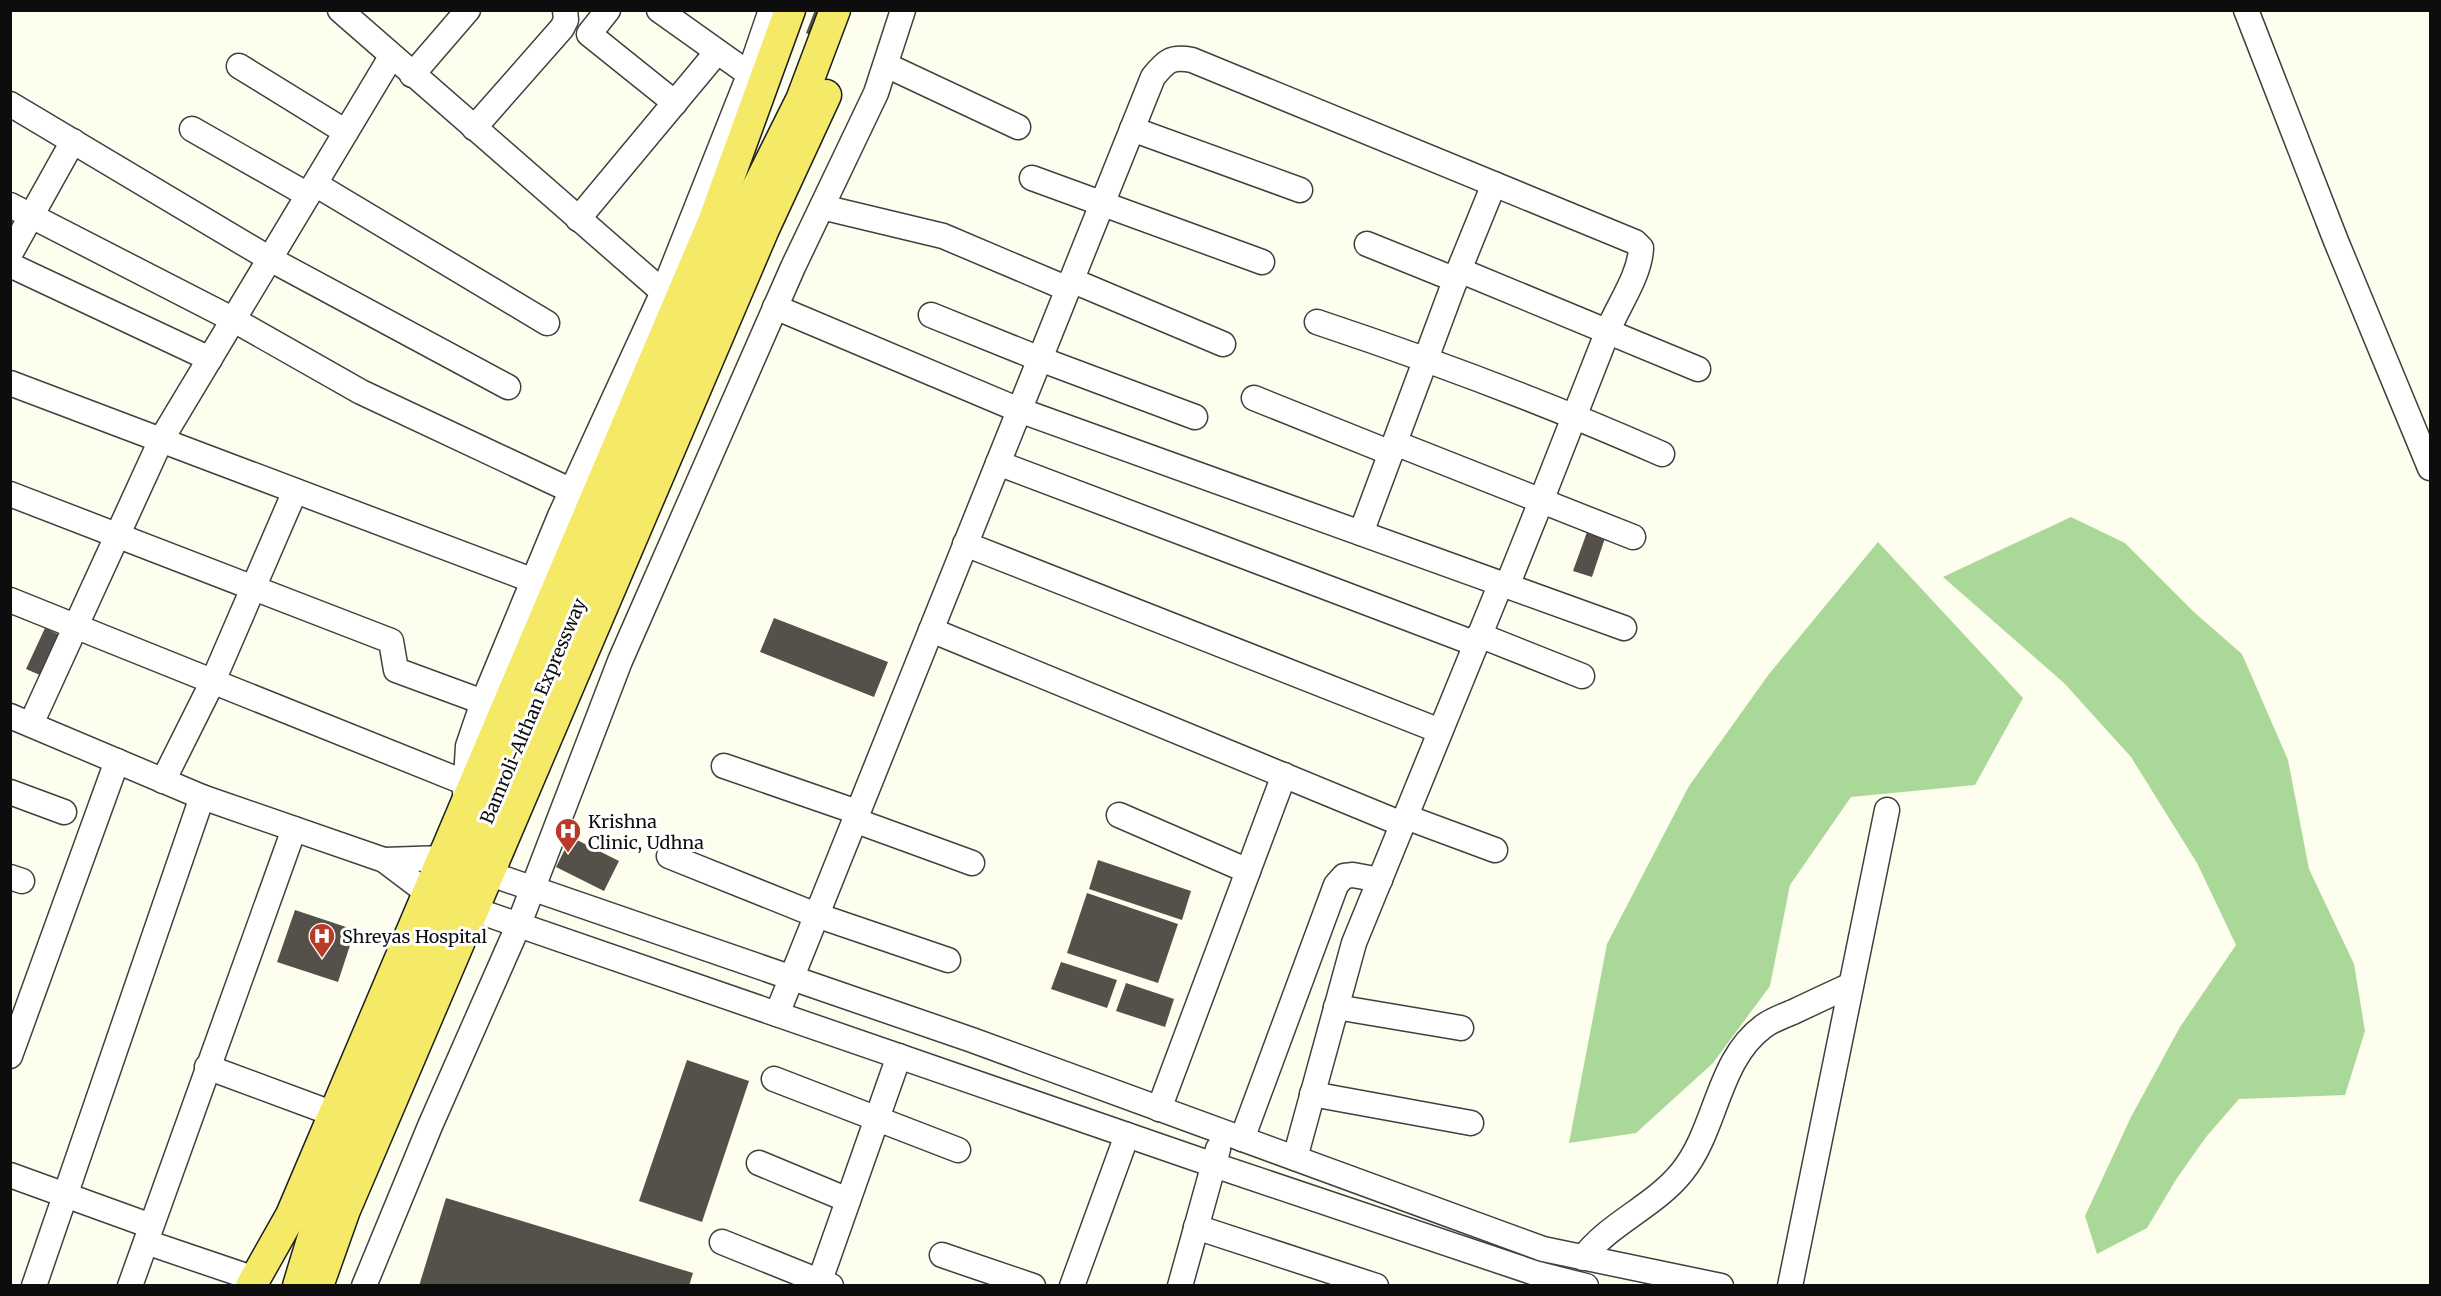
<svg xmlns="http://www.w3.org/2000/svg" width="2441" height="1296" viewBox="0 0 2441 1296" font-family="Merriweather,serif">
<style>
.forest{fill:#aad898}
.building{fill:#55504a}
.lines{fill:none;stroke-linecap:round;stroke-linejoin:round}
.minor-casing{stroke:#404040;stroke-width:27}
.major-casing{stroke:#1e1e1e;stroke-width:33}
.minor{stroke:#fff;stroke-width:24}
.major{stroke:#f4ea68;stroke-width:30}
.labels{text-anchor:middle;dominant-baseline:central;stroke-width:6;stroke-linejoin:round;paint-order:stroke}
.street-label{font-size:18px;fill:#0d0d0d;stroke:#fff}
.poi-label{font-size:18px;fill:#0d0d0d;stroke:#fff;text-anchor:start}
</style>
<rect width="100%" height="100%" fill="#fefeee"/>
<g class="forest">
<polygon points="2071,517 2125,543 2195,613 2242,654 2288,760 2309,869 2354,964 2365,1031 2345,1095 2239,1099 2206,1137 2177,1178 2147,1228 2097,1254 2085,1216 2131,1117 2180,1027 2236,945 2197,863 2131,757 2064,683 1943,577"/>
<polygon points="1878,542 2023,698 1975,785 1851,797 1790,885 1770,986 1713,1063 1636,1133 1569,1143 1607,944 1689,786 1769,674"/>
</g>
<g class="building">
<polygon points="815,10 828,10 818,38 806,33"/>
<polygon points="1587,532 1605,538 1592,577 1573,571"/>
<polygon points="774,618 888,662 874,697 760,652"/>
<polygon points="45,628 68,639 49,679 26,669"/>
<polygon points="571,837 619,861 604,891 556,867"/>
<polygon points="1098,860 1191,891 1182,920 1089,889"/>
<polygon points="1087,893 1178,924 1158,983 1067,953"/>
<polygon points="295,910 355,930 338,982 277,962"/>
<polygon points="1061,962 1117,980 1107,1008 1051,989"/>
<polygon points="1126,983 1174,999 1165,1027 1116,1011"/>
<polygon points="687,1060 749,1081 702,1222 639,1201"/>
<polygon points="446,1198 693,1273 689,1286 419,1286"/>
</g>
<g class="lines">
<g class="minor-casing">
<g id="minor">
<polyline points="340,10 663,292"/>
<polyline points="608,10 589,34 675,103"/>
<polyline points="659,10 749,74"/>
<polyline points="2246,10 2336,241 2430,468"/>
<polyline points="886,65 1018,127"/>
<polyline points="239,66 346,132"/>
<polyline points="412,75 468,10"/>
<polyline points="10,104 270,259 508,387"/>
<polyline points="474,128 562,28 566,20 565,10"/>
<polyline points="192,129 308,195"/>
<polyline points="1132,129 1300,190"/>
<polyline points="1032,178 1262,262"/>
<polyline points="315,184 547,323"/>
<polyline points="10,205 234,320 361,392 572,491"/>
<polyline points="822,207 943,236 1068,289"/>
<polyline points="578,219 717,52"/>
<polyline points="1367,244 1456,280"/>
<polyline points="10,254 73,141"/>
<polyline points="10,265 210,359"/>
<polyline points="1459,270 1698,369"/>
<polyline points="1071,280 1223,344"/>
<polyline points="775,307 1019,410 1624,628"/>
<polyline points="931,315 1040,359 1195,417"/>
<path d="M1317,322C1434,361 1549,404 1662,454"/>
<polyline points="10,383 534,581"/>
<polyline points="1254,398 1391,453"/>
<polyline points="1395,443 1633,537"/>
<polyline points="998,463 1476,644"/>
<polyline points="10,494 391,641 396,670 483,702"/>
<polyline points="1361,533 1459,270 1494,184"/>
<polyline points="965,544 1440,731"/>
<polyline points="10,600 466,783"/>
<polyline points="931,630 1402,824"/>
<polyline points="1479,635 1582,676"/>
<polyline points="10,716 202,797 384,860 429,894 1214,1165 1538,1274 1586,1286"/>
<polyline points="31,724 161,440 391,57"/>
<polyline points="724,766 857,812"/>
<polyline points="163,781 213,681 295,491"/>
<polyline points="10,792 64,812"/>
<polyline points="465,794 468,746 483,702 560,516 663,292 746,83 771,10"/>
<polyline points="1119,815 1248,871"/>
<polyline points="1406,817 1495,850"/>
<polyline points="854,820 972,863"/>
<polyline points="669,856 816,915 948,960"/>
<polyline points="384,860 444,858 972,1040 1543,1249 1721,1286"/>
<polyline points="10,877 22,881"/>
<polyline points="1336,1007 1461,1028"/>
<path d="M777,1014L1153,77C1166,61 1171,56 1192,60L1635,242L1641,248C1640,276 1617,307 1607,333C1574,418 1541,502 1507,586"/>
<polyline points="10,1056 117,761"/>
<polyline points="207,1067 334,1114"/>
<polyline points="774,1079 958,1150"/>
<polyline points="1312,1094 1471,1123"/>
<polyline points="1159,1109 1284,775"/>
<polyline points="1242,1139 1336,885 1344,876 1353,875 1380,880"/>
<polyline points="1295,1158 1354,943 1501,583"/>
<polyline points="759,1163 848,1200"/>
<polyline points="10,1175 151,1226"/>
<polyline points="1196,1227 1376,1286"/>
<polyline points="146,1242 255,1279"/>
<polyline points="722,1242 831,1286"/>
<polyline points="942,1255 1033,1286"/>
<path d="M1583,1258C1609,1223 1654,1207 1682,1172C1717,1129 1717,1060 1764,1026C1772,1020 1783,1016 1793,1012C1812,1003 1831,994 1851,985"/>
<polyline points="34,1286 202,797"/>
<polyline points="130,1286 294,829"/>
<polyline points="364,1286 430,1126 519,924 620,661 793,267 876,93 903,10"/>
<polyline points="818,1286 899,1056"/>
<polyline points="1072,1286 1127,1135"/>
<polyline points="1180,1286 1218,1149"/>
<polyline points="1790,1286 1887,810"/>
</g>
</g>
<g class="major-casing">
<g id="major">
<polyline points="251,1286 291,1215 713,222 790,10"/>
<polyline points="298,1286 324,1200 740,222 801,100 835,10"/>
<polyline points="318,1286 345,1210 764,229 826,95"/>
</g>
</g>
<use href="#minor" class="minor"/>
<use href="#major" class="major"/>
</g>
<defs>
<g id="hospital-pin" transform="scale(1.35)"><path d="M0 17L-7.5 6A9.5 9.5 0 1 1 7.5 6Z" fill="#b83b2a" stroke="#fff"/><path d="M-5-5h3v3.5h4V-5h3V5h-3V1.5h-4V5h-3Z" fill="#fff"/></g>
</defs>
<g fill-rule="evenodd">
<use href="#hospital-pin" x="568" y="831"/>
<use href="#hospital-pin" x="322" y="936"/>
</g>
<g class="labels">
<g class="street-label">
<text transform="translate(533 711) rotate(-67)">Bamroli-Althan Expressway</text>
</g>
<g class="poi-label">
<text x="588" y="821">Krishna<tspan x="588" dy="21">Clinic, Udhna</tspan></text>
<text x="342" y="936">Shreyas Hospital</text>
</g>
</g>
<rect width="2441" height="1296" fill="none" stroke="#0d0d0d" stroke-width="24"/>
</svg>
